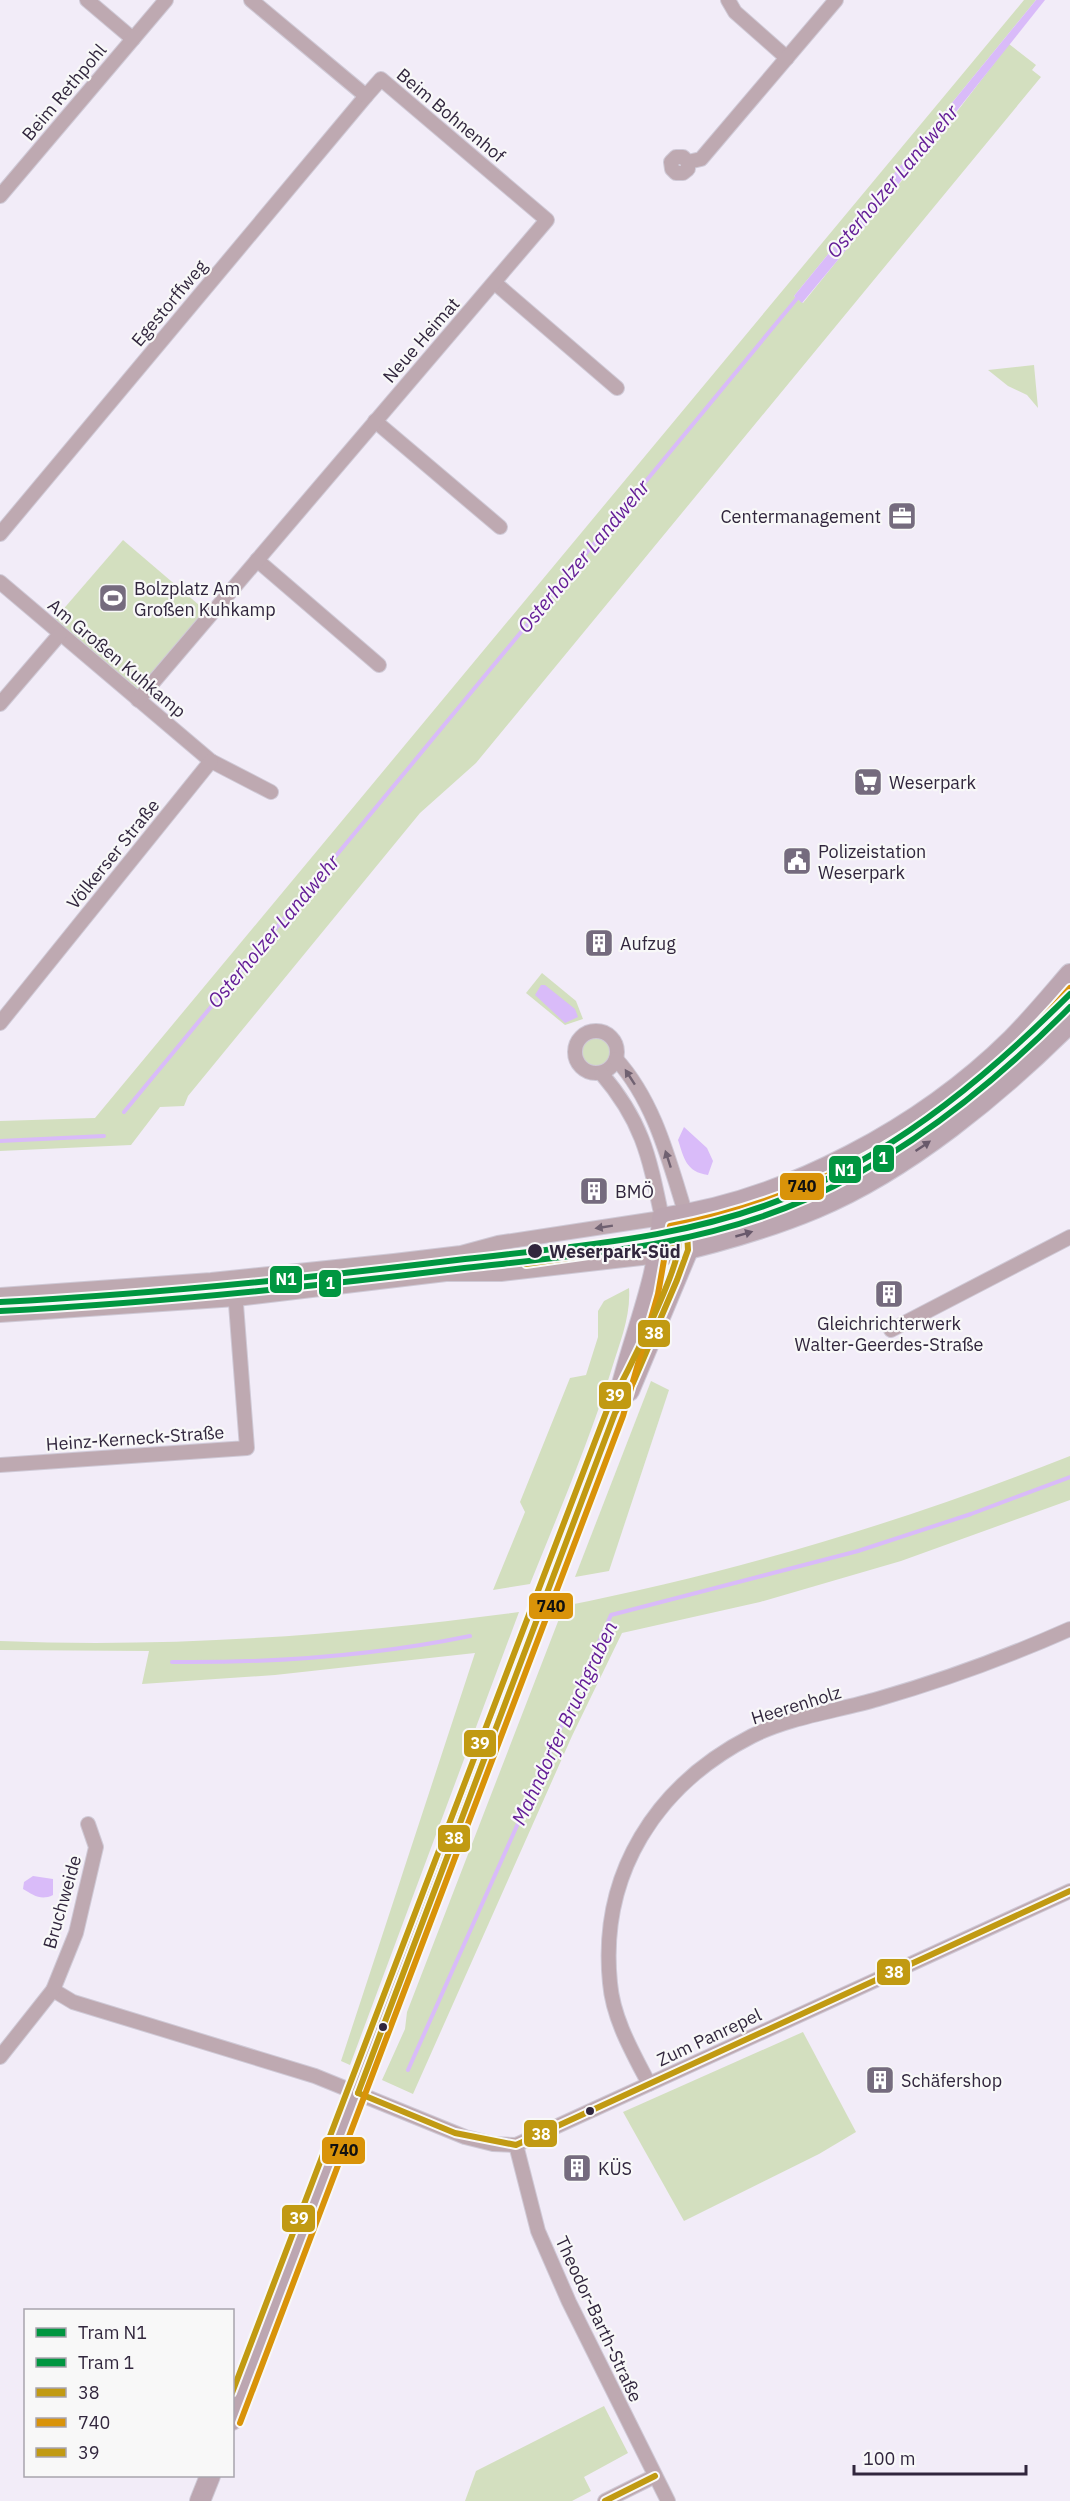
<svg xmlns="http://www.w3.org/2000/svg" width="1070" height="2501" viewBox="0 0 1070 2501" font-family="'IBM Plex Sans',sans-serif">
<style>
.green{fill:#d3dfbf}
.water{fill:#d9bbf9}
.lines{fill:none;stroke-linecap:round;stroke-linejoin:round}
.stream{stroke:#d9bbf9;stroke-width:4}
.street-casing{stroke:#cfc9d6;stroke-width:16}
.secondary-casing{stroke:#cfc9d6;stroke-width:22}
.street{stroke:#bea9b1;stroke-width:14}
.secondary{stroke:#bca6b1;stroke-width:20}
.bus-1-casing{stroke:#f8f8f8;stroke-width:10}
.bus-2-casing{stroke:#f8f8f8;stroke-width:10}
.bus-3-casing{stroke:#f8f8f8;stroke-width:10}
.bus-1{stroke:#c19a12;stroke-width:6}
.bus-2{stroke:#d99309;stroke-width:6}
.bus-3{stroke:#c19a12;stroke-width:6}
.tram-1-casing{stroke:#f8f8f8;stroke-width:10}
.tram-2-casing{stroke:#f8f8f8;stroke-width:10}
.tram-1{stroke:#009640;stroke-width:6}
.tram-2{stroke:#009640;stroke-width:6}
.oneway{fill:#706171}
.oneway2{fill:#69596b}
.stop-dot{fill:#31263d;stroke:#f8f8f8;stroke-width:2}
.labels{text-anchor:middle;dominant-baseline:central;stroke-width:4.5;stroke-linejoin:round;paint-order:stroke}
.street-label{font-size:18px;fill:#31263d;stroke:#f8f8f8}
.poi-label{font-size:18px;fill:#31263d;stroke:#f8f8f8;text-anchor:start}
.stop-label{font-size:18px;font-weight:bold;fill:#31263d;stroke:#f8f8f8;text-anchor:start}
.water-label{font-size:20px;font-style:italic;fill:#641e97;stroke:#f8f8f8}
.line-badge{stroke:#f8f8f8;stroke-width:2}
.badge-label{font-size:16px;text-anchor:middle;font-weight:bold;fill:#fff}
.pale-badge-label{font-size:16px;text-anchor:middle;font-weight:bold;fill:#111}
</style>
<rect width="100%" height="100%" fill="#f2ecf8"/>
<g class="green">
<polygon points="1024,0 1036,0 794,296 803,303 942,131 1009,44 1036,65 1032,70 1041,77 476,763 420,813 188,1096 184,1106 160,1107 131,1145 0,1151 0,1121 95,1118"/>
<polygon points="1034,365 1038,408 1027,395 1008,386 988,370"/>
<polygon points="123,540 206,611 138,691 54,620"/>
<polygon points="542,973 576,1001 583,1019 565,1025 526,993"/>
<circle cx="596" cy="1052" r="15"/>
<path d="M629,1288C631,1316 620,1342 612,1368C589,1442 559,1512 530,1584L493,1590L525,1512L520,1502L570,1378L586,1375L598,1337V1311L604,1301Z"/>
<polygon points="651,1381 669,1390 609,1571 575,1577"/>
<path d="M1070,1456V1500L901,1561L760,1602L622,1633L572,1736L413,2094L382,2080L405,2029L407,2012L564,1606C737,1572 906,1521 1070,1456Z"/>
<path d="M519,1612L350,2065L341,2061L475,1653L275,1675L142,1684L149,1651L0,1650V1641C175,1648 346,1635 519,1612Z"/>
<polygon points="803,2032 856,2132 819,2154 684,2221 623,2112"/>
<polygon points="604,2406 628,2453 584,2477 591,2491 572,2501 465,2501 476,2471"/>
</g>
<g class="water">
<polygon points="1036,0 1045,0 837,261 802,303 794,296"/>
<polygon points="541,985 545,985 575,1009 578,1017 565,1023 535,995"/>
<path d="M684,1127L707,1148L713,1161L708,1175C686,1172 684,1158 678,1140Z"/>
<path d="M33,1876L53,1879V1895C41,1901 33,1895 23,1889L24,1882Z"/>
</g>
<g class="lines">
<g class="stream">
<polyline points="124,1112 799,296"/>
<polyline points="0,1141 104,1136"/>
<path d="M172,1662C271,1663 373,1656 470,1636"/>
<polyline points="408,2070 611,1615 858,1551 971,1514 1070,1477"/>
</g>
<g class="street-casing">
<g id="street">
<polyline points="87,0 133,39"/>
<polyline points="728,0 735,12 787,58"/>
<polyline points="688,162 688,169 683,173 676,173 672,169 671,162 676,157 683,157 688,162 701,159 836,0"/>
<polyline points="0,196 166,0"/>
<polyline points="495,283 617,388"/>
<polyline points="375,421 500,527"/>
<polyline points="0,534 366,96"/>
<polyline points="257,560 379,665"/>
<polyline points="0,582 211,761 271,792"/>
<polyline points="138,700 547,220 381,79 366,96 251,0"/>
<polyline points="0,704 60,634"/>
<polyline points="0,1023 211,761"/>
<circle cx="596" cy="1052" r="21"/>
<path d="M616,1059C655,1102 669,1161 686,1215"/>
<path d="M0,1295L211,1280L394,1261L461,1253L498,1243L662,1218C649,1156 643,1122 601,1073"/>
<polyline points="0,1315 236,1299 446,1274 501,1274 659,1256"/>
<polyline points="891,1330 1070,1237"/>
<polyline points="0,1465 247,1448 234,1278"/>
<polyline points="53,1990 73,2002 315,2076 465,2137 493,2144 516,2145 1070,1891"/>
<polyline points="0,2057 53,1990 76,1933 96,1847 88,1824"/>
<path d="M649,2084C633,2053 613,2019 610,1983C599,1874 656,1785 752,1736C790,1717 837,1711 878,1699C944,1680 1007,1657 1070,1629"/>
<polyline points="516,2145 538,2231 569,2302 668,2501"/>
<polyline points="605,2501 655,2476"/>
</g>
</g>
<g class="secondary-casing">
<g id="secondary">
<path d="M659,1256C712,1244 766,1229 816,1208C907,1170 1001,1092 1070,1023"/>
<polyline points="629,1391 688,1250 686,1215"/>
<path d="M232,2420L615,1413C628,1348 659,1285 662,1218C787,1201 923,1127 1012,1039C1033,1018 1051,996 1070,974"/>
<polyline points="200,2501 210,2476"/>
</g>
</g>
<use href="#street" class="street"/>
<use href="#secondary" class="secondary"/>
<g class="bus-1-casing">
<g id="bus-1">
<polyline points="358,2093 615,1413 633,1383 677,1280 688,1250 687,1232 525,1255"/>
<polyline points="358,2093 455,2133 516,2145 1070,1891"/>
<polyline points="605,2501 655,2476"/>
</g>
</g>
<g class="bus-2-casing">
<path id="bus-2" d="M240,2423L623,1416L658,1294L670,1226C832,1195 964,1112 1070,988"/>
</g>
<g class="bus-3-casing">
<path id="bus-3" d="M232,2393L607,1410C623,1381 680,1270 679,1242L526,1264"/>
</g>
<use href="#bus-1" class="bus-1"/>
<use href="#bus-2" class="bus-2"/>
<use href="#bus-3" class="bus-3"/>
<g class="tram-1-casing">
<path id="tram-1" d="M0,1302C156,1294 310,1278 465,1259C578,1246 696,1238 802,1191C905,1145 991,1073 1070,994"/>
</g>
<g class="tram-2-casing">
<path id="tram-2" d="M0,1311C156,1303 310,1287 464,1268C580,1255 699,1247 807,1199C907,1154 993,1085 1070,1007"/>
</g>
<use href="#tram-1" class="tram-1"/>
<use href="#tram-2" class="tram-2"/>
</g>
<defs><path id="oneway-solid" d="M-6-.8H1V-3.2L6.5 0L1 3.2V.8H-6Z" transform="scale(1.5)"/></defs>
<g class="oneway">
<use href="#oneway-solid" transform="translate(630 1077) rotate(-123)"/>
<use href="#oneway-solid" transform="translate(668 1159) rotate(-108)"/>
<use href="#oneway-solid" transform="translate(604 1227) rotate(171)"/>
</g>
<g class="oneway2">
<use href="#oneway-solid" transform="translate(923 1146) rotate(-34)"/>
<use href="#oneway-solid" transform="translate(744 1234) rotate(-16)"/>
</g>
<defs>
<g id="office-square" transform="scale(1.5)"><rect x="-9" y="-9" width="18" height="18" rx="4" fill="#756b7e" stroke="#f8f8f8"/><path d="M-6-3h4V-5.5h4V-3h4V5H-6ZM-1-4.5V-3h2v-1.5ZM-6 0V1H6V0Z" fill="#fff"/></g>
<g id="stadium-square" transform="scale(1.5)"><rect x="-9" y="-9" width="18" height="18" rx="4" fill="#756b7e" stroke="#f8f8f8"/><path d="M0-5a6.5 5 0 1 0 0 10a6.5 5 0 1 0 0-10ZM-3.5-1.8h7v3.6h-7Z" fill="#fff"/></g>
<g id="supermarket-square" transform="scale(1.5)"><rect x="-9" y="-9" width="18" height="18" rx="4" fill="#756b7e" stroke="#f8f8f8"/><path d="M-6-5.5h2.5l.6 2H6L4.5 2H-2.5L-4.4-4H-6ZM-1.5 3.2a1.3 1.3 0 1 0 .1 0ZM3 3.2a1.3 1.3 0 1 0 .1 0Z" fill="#fff"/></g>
<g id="civic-square" transform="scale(1.5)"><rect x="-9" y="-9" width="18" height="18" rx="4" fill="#756b7e" stroke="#f8f8f8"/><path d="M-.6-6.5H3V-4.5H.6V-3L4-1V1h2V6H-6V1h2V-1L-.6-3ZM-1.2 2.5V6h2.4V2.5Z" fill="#fff"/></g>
<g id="building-square" transform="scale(1.5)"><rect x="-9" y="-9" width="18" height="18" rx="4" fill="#756b7e" stroke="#f8f8f8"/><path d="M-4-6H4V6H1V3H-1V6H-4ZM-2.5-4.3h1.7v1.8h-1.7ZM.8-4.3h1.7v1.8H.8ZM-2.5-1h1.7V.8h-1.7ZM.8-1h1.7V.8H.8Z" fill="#fff"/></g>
</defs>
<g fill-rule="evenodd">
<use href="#office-square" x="902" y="516"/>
<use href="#stadium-square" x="113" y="598"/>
<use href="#supermarket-square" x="868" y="782"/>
<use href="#civic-square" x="797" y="861"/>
<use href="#building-square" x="599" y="943"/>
<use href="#building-square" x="594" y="1191"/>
<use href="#building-square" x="889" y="1294"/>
<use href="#building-square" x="880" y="2080"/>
<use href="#building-square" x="577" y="2168"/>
</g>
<g class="stop-dot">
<circle cx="535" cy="1251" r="8"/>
<circle cx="383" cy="2027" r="5"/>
<circle cx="590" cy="2111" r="5"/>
</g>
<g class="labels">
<g class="street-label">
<text transform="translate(64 92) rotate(-50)">Beim Rethpohl</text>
<text transform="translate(451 115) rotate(40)">Beim Bohnenhof</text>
<text transform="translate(169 303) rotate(-50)">Egestorffweg</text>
<text transform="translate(421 340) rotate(-49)">Neue Heimat</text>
<text transform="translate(117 658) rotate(40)">Am Großen Kuhkamp</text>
<text transform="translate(113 854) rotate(-51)">Völkerser Straße</text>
<text transform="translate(135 1438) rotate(-4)">Heinz-Kerneck-Straße</text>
<text transform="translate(796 1705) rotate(-17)">Heerenholz</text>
<text transform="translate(62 1902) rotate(-74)">Bruchweide</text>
<text transform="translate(709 2037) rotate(-25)">Zum Panrepel</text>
<text transform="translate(599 2319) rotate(65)">Theodor-Barth-Straße</text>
</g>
<g class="poi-label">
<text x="881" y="516" text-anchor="end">Centermanagement</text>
<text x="134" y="588">Bolzplatz Am<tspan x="134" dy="21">Großen Kuhkamp</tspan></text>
<text x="889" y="782">Weserpark</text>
<text x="818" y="851">Polizeistation<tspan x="818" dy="21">Weserpark</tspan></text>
<text x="620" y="943">Aufzug</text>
<text x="615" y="1191">BMÖ</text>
<text x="889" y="1323" text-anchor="middle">Gleichrichterwerk<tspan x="889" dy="21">Walter-Geerdes-Straße</tspan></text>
<text x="901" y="2080">Schäfershop</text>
<text x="598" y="2168">KÜS</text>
</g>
<g class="stop-label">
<text x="549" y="1251">Weserpark-Süd</text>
</g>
<g class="water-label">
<text transform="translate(892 181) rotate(-50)">Osterholzer Landwehr</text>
<text transform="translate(583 556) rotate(-50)">Osterholzer Landwehr</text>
<text transform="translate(273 931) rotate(-50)">Osterholzer Landwehr</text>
<text transform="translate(564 1723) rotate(-65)">Mahndorfer Bruchgraben</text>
</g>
</g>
<g class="line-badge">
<rect x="872" y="1144" width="23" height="29" rx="6" fill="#009640"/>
<rect x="828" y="1155" width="34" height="29" rx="6" fill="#009640"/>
<rect x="779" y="1172" width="46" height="29" rx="6" fill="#d99309"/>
<rect x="269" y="1265" width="34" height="29" rx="6" fill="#009640"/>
<rect x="318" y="1269" width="24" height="29" rx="6" fill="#009640"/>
<rect x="637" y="1319" width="34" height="29" rx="6" fill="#c19a12"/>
<rect x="598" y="1381" width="34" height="29" rx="6" fill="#c19a12"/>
<rect x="528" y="1592" width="46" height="28" rx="6" fill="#d99309"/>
<rect x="463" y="1729" width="34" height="29" rx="6" fill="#c19a12"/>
<rect x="437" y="1824" width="34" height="29" rx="6" fill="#c19a12"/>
<rect x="876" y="1958" width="35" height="28" rx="6" fill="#c19a12"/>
<rect x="523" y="2119" width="35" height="29" rx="6" fill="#c19a12"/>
<rect x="321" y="2136" width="45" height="29" rx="6" fill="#d99309"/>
<rect x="281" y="2204" width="35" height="29" rx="6" fill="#c19a12"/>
</g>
<g class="badge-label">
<text x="883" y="1164">1</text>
<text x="845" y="1176">N1</text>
<text x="286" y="1285">N1</text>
<text x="330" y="1289">1</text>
<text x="654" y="1339">38</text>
<text x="615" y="1401">39</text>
<text x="480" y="1749">39</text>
<text x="454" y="1844">38</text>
<text x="894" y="1978">38</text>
<text x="541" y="2140">38</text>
<text x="299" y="2224">39</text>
</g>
<g class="pale-badge-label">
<text x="802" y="1192">740</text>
<text x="551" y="1612">740</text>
<text x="344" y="2156">740</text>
</g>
<rect x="24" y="2309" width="210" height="168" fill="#f8f8f8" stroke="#a8a4ad" stroke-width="1.5"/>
<rect x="36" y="2328" width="30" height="9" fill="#009640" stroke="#a8a4ad" stroke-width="1.5"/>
<text x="78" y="2339" font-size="18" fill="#31263d">Tram N1</text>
<rect x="36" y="2358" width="30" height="9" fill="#009640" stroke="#a8a4ad" stroke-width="1.5"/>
<text x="78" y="2369" font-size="18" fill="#31263d">Tram 1</text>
<rect x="36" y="2388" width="30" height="9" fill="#c19a12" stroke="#a8a4ad" stroke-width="1.5"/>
<text x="78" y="2399" font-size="18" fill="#31263d">38</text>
<rect x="36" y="2418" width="30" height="9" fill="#d99309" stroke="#a8a4ad" stroke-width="1.5"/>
<text x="78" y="2429" font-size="18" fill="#31263d">740</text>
<rect x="36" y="2448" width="30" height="9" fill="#c19a12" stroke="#a8a4ad" stroke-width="1.5"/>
<text x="78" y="2459" font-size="18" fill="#31263d">39</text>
<path d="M854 2465v9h172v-9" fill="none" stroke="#31263d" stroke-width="3"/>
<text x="863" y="2465" font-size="18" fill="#31263d" stroke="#f8f8f8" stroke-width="4.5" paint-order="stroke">100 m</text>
</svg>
